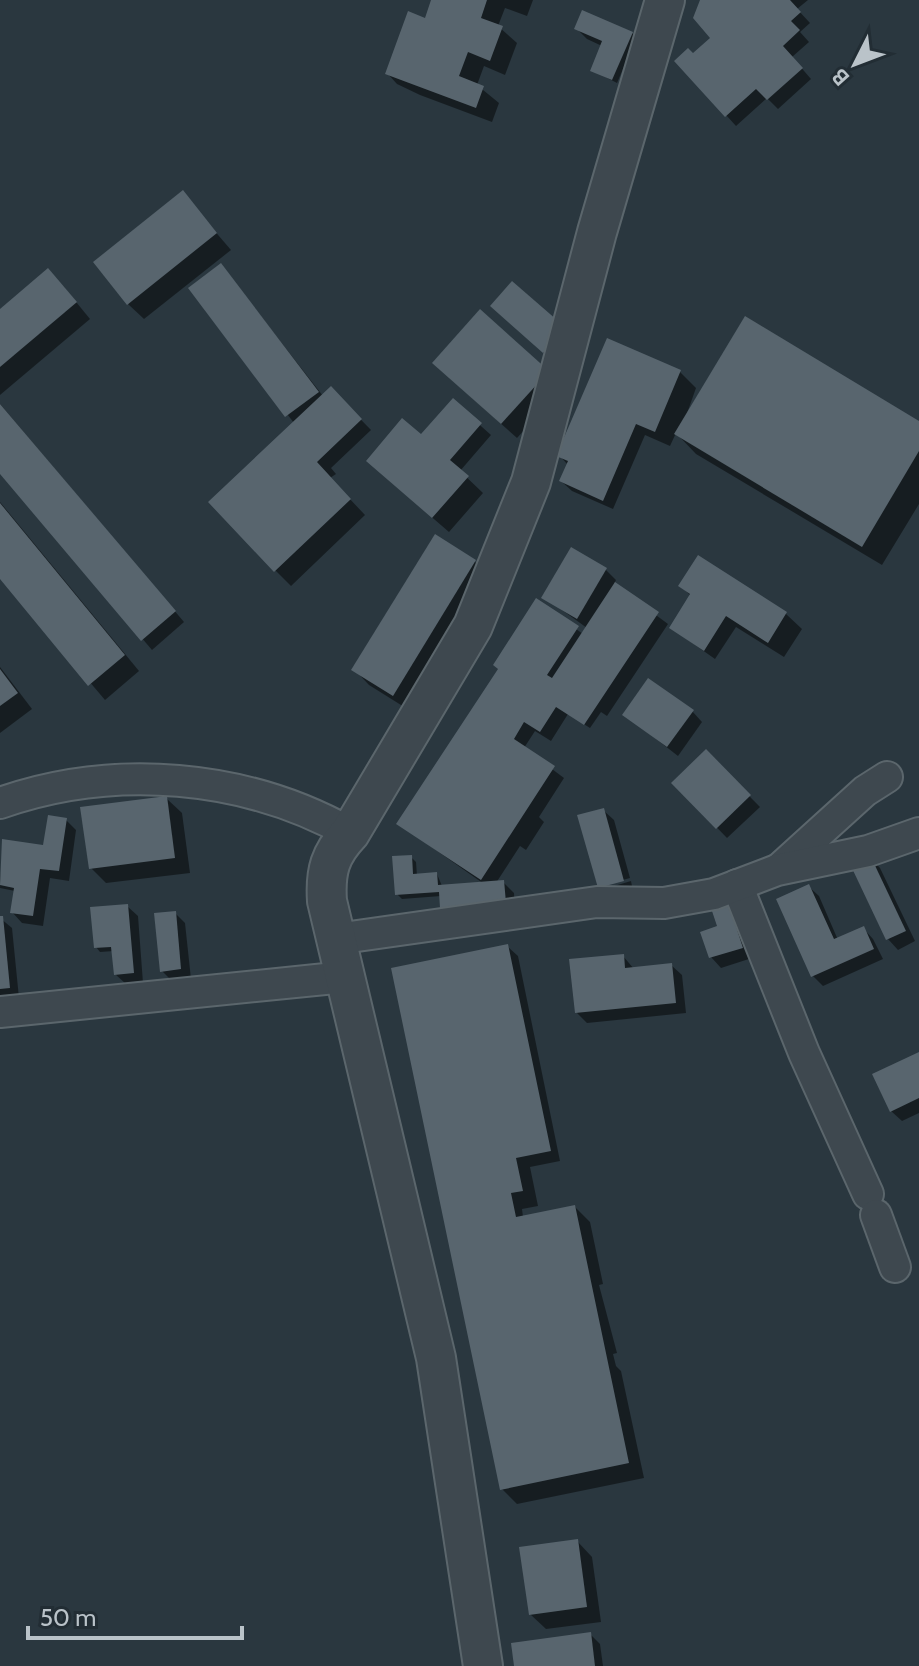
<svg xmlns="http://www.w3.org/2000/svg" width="919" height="1666" viewBox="0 0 919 1666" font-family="Cabin,sans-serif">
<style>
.shadow{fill:#0007}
.building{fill:#58656e}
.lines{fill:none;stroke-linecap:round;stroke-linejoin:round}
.minor-casing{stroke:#5b666c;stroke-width:34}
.tertiary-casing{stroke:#5b666c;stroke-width:42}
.minor{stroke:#3e484f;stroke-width:30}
.tertiary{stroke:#3e484f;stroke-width:38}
</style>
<rect width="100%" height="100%" fill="#2a373f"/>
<g class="shadow">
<polygon points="433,0 533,0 527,16 505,8 498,26 517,43 505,75 484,66 477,85 499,103 492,122 420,95 397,84 387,73 426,21"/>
<polygon points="702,0 808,0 797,9 810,23 800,32 809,42 792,57 811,79 778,109 767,98 736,126 677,61 693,56 713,38"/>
<polygon points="577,29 632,33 642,44 635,60 628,57 617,83 592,70 602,46 587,39"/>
<polygon points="182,193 231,250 144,319 128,304"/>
<polygon points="221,265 323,396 331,389 371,430 331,468 336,474 330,478 365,515 291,586 275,570 294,423 190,288"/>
<polygon points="63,286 90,319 0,395 0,311"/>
<polygon points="480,312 563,387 517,438 450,378"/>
<polygon points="608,340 680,372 696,388 685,419 919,423 919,504 882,565 696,454 676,433 670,446 645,435 613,509 572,491 561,481 568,465 559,455"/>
<polygon points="453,401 491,435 460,471 483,493 449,532 384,476"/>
<polygon points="0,404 184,622 152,650 0,471"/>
<polygon points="0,502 139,671 105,700 0,576"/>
<polygon points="435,537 475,562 491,577 409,710 369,685 354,669"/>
<polygon points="572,550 606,570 616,580 614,584 668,624 607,716 601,712 590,728 568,714 551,741 535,731 524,748 564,778 539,817 544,822 526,850 520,846 496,883 503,882 514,893 515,912 452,917 442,907 441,896 402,899 397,894 411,857 416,862 417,876 437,874 442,886 484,884 399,824 500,669 537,601 583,634 587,628 544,597"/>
<polygon points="698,558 786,614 802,629 784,657 736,627 715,659 671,628 691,596 681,586"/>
<polygon points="0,667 32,709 0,733"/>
<polygon points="692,711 702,722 678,756 624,714"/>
<polygon points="706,752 760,807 727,838 674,783"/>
<polygon points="166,798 182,813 190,873 106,883 91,868"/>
<polygon points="603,810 614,820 630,878 604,885 604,889 631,881 633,891 610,898 600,887 580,816"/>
<polygon points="66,820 76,830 69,881 50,878 43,926 22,923 12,912 15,891 0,888 3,841 45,847"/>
<polygon points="870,857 880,868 915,941 898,950 888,939 853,865"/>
<polygon points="808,886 819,896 838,940 863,928 873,939 883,959 823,986 813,976"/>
<polygon points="127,906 138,916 143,983 126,984 115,974 114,951 100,952 96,947"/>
<polygon points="713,906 731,906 752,958 721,968 711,957 719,925"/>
<polygon points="175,913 185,923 191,979 172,981 162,971"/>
<polygon points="0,918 12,928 19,998 0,998"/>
<polygon points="507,946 518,956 560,1161 530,1167 538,1206 522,1209 523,1217 575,1207 590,1222 603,1284 599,1285 617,1353 613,1354 616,1366 621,1371 644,1478 517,1504 502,1489"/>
<polygon points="623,956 634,969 671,965 682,975 686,1013 587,1023 577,1013"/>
<polygon points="919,1054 919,1113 902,1121 891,1111"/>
<polygon points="577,1541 592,1557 601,1622 546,1629 530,1614"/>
<polygon points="590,1634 600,1644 603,1666 516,1666"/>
</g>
<g class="building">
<polygon points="431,0 487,0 481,18 503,26 490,61 468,52 459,76 484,86 476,108 385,74 408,11 425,18"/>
<polygon points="700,0 790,0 801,12 791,21 800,30 783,46 803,68 767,100 756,89 725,117 674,61 688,48 693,53 710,38 693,18"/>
<polygon points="582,10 633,32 612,80 590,71 602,41 574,29"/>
<polygon points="183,190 217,233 127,305 93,262"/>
<polygon points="221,263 319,392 285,417 188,288"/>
<polygon points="48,268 77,302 0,367 0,309"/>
<polygon points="512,281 565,327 543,353 490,306"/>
<polygon points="480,309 549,371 501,424 432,363"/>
<polygon points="745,316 919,421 919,451 862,547 674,434"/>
<polygon points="607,338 681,370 655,432 636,424 603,501 559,481 568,461 556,456"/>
<polygon points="331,386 362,419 317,462 351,499 274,572 208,502"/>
<polygon points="453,398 482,423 450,460 469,476 432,518 366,461 402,418 421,434"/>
<polygon points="0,404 176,611 141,641 0,474"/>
<polygon points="0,503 125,655 88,686 0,579"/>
<polygon points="435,534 476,560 393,696 351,670"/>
<polygon points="571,547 607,568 577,619 541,598"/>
<polygon points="698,555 787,612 768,643 726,616 704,651 669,628 690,594 678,586"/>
<polygon points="615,582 659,612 584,725 556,707 540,732 524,722 514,739 555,766 481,880 396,824 498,669 493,665 536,598 579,626 547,675 552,678"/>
<polygon points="0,669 18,693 0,706"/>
<polygon points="648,678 694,710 667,747 622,715"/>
<polygon points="706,749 751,795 716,829 671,783"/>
<polygon points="167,796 175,858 89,869 80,807"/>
<polygon points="604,808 624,881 598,888 577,815"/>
<polygon points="48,815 67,818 59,871 40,869 33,916 10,913 14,888 0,885 2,839 43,845"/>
<polygon points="412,855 413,874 437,872 438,885 504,880 506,903 440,908 439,892 395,895 392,856"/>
<polygon points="870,855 906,931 886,940 850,864"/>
<polygon points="809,884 834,939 864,926 874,949 811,977 776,899"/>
<polygon points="727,899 743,948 709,958 700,932 717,926 710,905"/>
<polygon points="128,904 134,973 114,975 111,947 94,948 90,907"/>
<polygon points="176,911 181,969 160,972 154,913"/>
<polygon points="0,916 3,916 10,988 0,989"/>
<polygon points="508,944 551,1151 516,1158 523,1191 511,1193 516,1217 575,1205 629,1463 500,1490 391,968"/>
<polygon points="624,954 625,968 672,963 676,1003 575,1013 569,959"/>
<polygon points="919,1052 919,1098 890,1112 872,1074"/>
<polygon points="578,1539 587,1607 529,1615 519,1547"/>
<polygon points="591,1632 595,1666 514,1666 511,1643"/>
</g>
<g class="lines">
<g class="minor-casing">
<g id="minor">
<path d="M0,803C114,763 245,774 350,833"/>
<polyline points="779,869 865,791 887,777"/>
<polyline points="737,885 804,1053 868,1194"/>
<polyline points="336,939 597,902 664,903 714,894 777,870 868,851 919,833"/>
<polyline points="0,1012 345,977"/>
<polyline points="876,1215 895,1267"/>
</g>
</g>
<g class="tertiary-casing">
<path id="tertiary" d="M483,1666L436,1358L327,901C325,871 330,854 350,833L473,626L531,482L597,232L665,0"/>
</g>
<use href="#minor" class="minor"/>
<use href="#tertiary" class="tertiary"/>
</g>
<g transform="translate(855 64) rotate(228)" stroke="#222d34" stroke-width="6" paint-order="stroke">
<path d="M0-6L14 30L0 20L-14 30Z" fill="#bac3c9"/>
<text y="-12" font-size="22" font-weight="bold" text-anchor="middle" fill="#bac3c9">B</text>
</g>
<path d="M28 1626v12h214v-12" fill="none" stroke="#bac3c9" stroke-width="4"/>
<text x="40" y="1626" font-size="24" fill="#bac3c9" stroke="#222d34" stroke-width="6" paint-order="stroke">50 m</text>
</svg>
